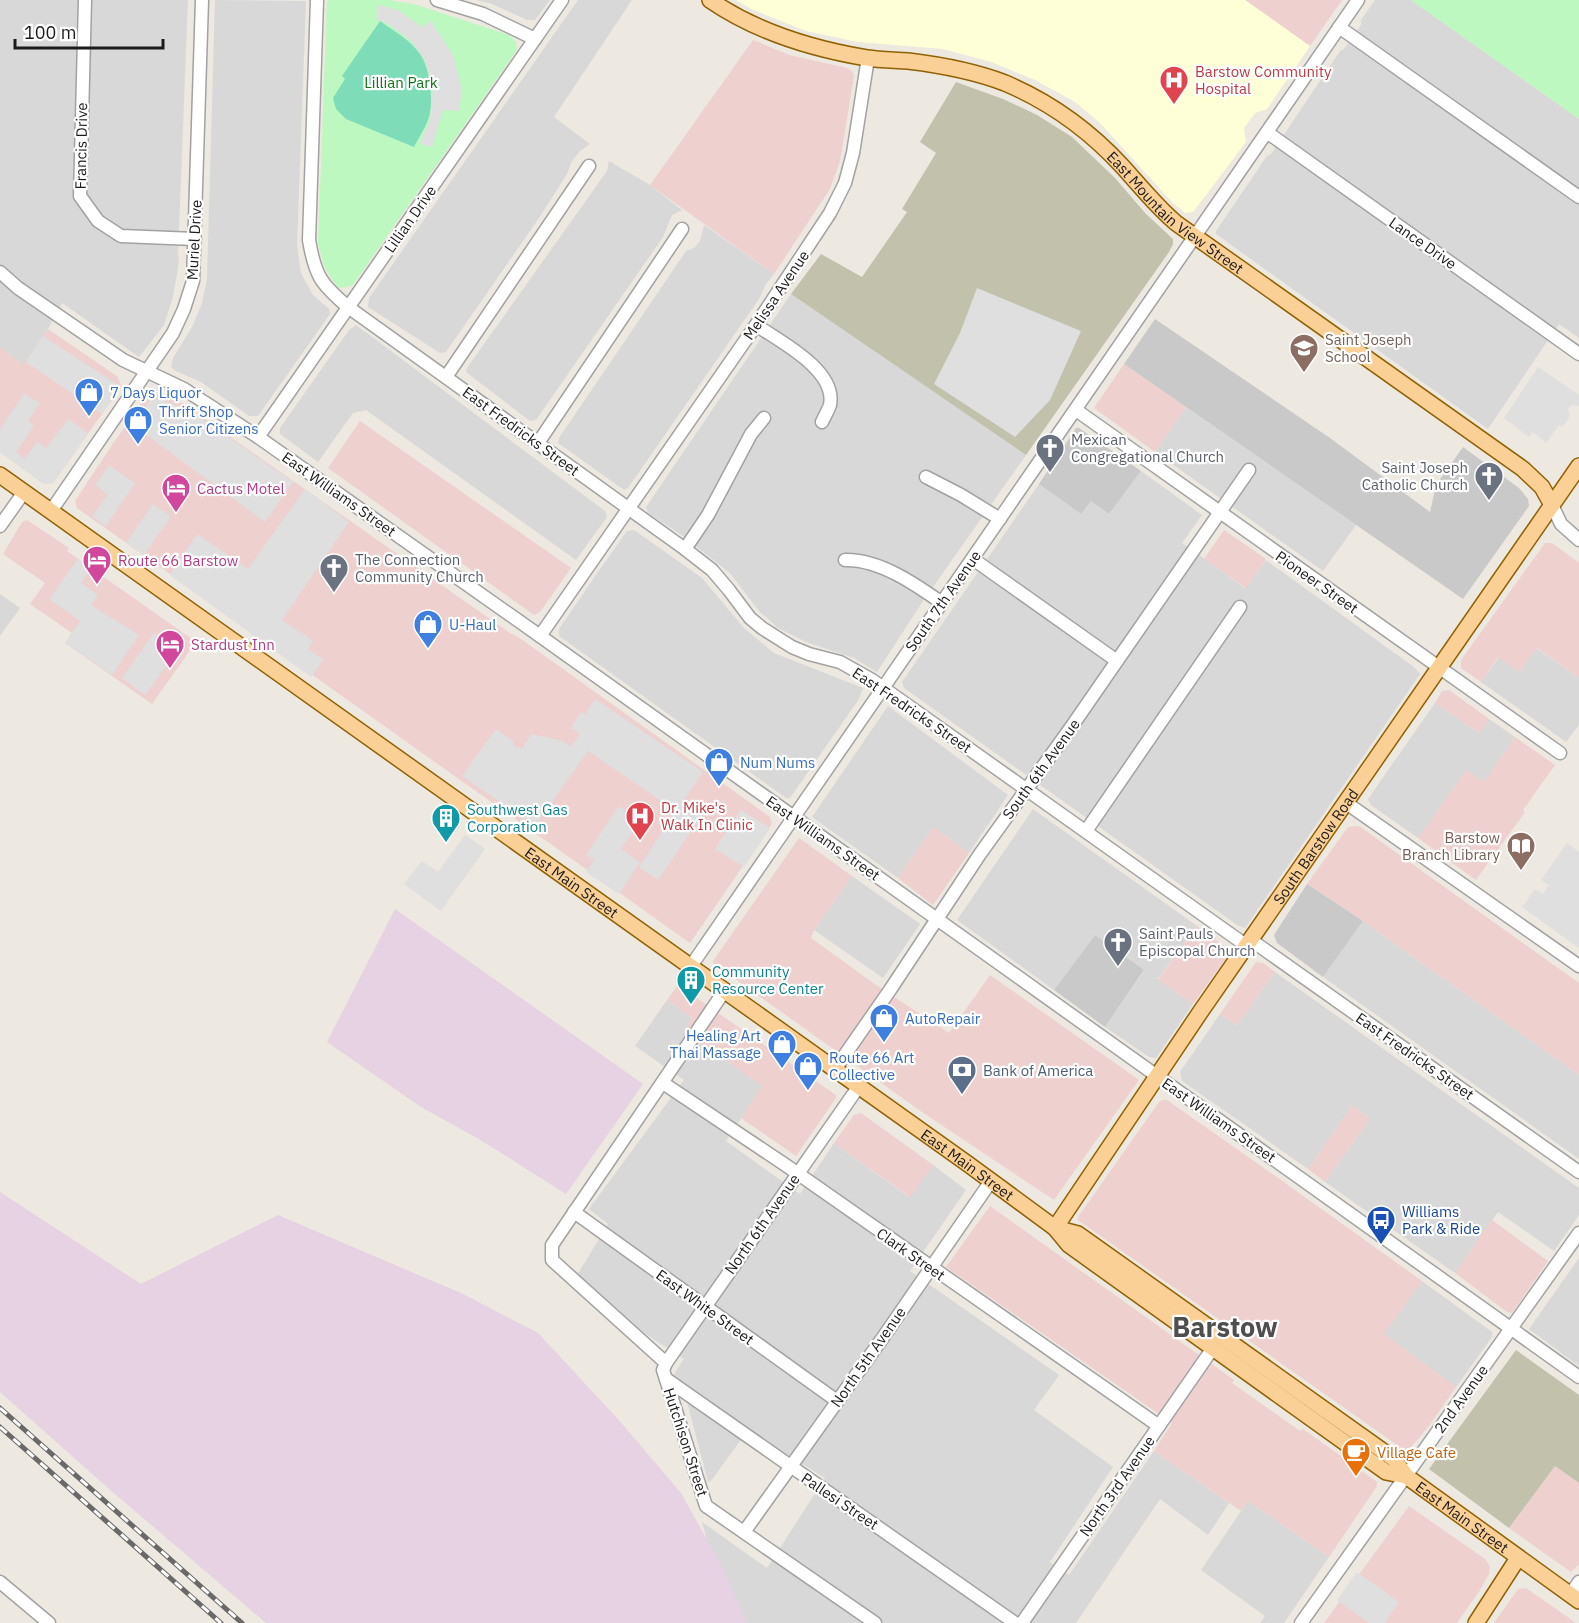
<svg xmlns="http://www.w3.org/2000/svg" width="1579" height="1623" viewBox="0 0 1579 1623" font-family="'IBM Plex Sans',sans-serif">
<style>
.residential{fill:#d9d8d8}
.commercial{fill:#eed0cf}
.industrial{fill:#e6d2e2}
.education{fill:#ffffd7}
.religious{fill:#c9c9c9}
.construction{fill:#c1c1ac}
.park{fill:#bcf8c0}
.pitch{fill:#7edcb8}
.parking{fill:#dfdfdf}
.lines{fill:none;stroke-linecap:round;stroke-linejoin:round}
.minor-casing{stroke:#a2a2a2;stroke-width:15}
.major-casing{stroke:#906102;stroke-width:18}
.minor{stroke:#fff;stroke-width:12}
.major{stroke:#fad097;stroke-width:15}
.rail-casing{stroke:#696969;stroke-width:5}
.rail{stroke:#fff;stroke-width:3;stroke-dasharray:9;stroke-linecap:butt}
.labels{text-anchor:middle;dominant-baseline:central;stroke-width:4.5;stroke-linejoin:round;paint-order:stroke}
.health-label{font-size:15px;fill:#be3a42;stroke:#fff;text-anchor:start}
.park-label{font-size:15px;fill:#0c7615;stroke:#fff}
.street-label{font-size:15px;fill:#1b1b1b;stroke:#fff}
.education-label{font-size:15px;fill:#785e54;stroke:#fff;text-anchor:start}
.shop-label{font-size:15px;fill:#366cbe;stroke:#fff;text-anchor:start}
.worship-label{font-size:15px;fill:#5b616d;stroke:#fff;text-anchor:start}
.hotel-label{font-size:15px;fill:#b23c85;stroke:#fff;text-anchor:start}
.culture-label{font-size:15px;fill:#0d838f;stroke:#fff;text-anchor:start}
.service-label{font-size:15px;fill:#4e5e75;stroke:#fff;text-anchor:start}
.transit-label{font-size:15px;fill:#164399;stroke:#fff;text-anchor:start}
.food-label{font-size:15px;fill:#c56008;stroke:#fff;text-anchor:start}
.town-label{font-size:27px;font-weight:bold;fill:#4e4e4e;stroke:#fff}
</style>
<rect width="100%" height="100%" fill="#ede8e0"/>
<g class="residential">
<polygon points="0,0 188,0 178,254 179,262 173,297 164,325 139,357 62,303 48,329 23,366 0,347"/>
<polygon points="215,0 306,1 297,246 301,273 313,295 329,309 330,314 258,416 249,416 201,382 176,371 171,367 173,358 192,327 202,303 207,279"/>
<polygon points="476,0 550,0 535,20 527,20 492,4"/>
<polygon points="578,0 632,0 554,117 590,144 580,151 572,161 567,174 539,218 446,352 440,353 368,307 369,298"/>
<polygon points="1375,0 1411,0 1579,119 1579,338 1559,324 1488,429 1216,234 1216,231 1267,156 1271,154 1340,51 1344,49 1361,25 1361,20"/>
<polygon points="609,161 650,185 682,210 672,215 663,237 536,420 530,421 466,372 467,368 607,171"/>
<polygon points="704,225 774,274 766,284 759,299 628,488 624,490 558,443 559,438 686,251 694,248 700,241"/>
<polygon points="791,294 1026,455 921,604 877,672 854,658 806,642 778,628 758,610 730,573 680,534 648,513 646,507"/>
<polygon points="356,325 605,511 607,517 576,560 366,410 353,413 318,462 280,434 280,428 349,330"/>
<polygon points="1186,407 1356,525 1323,571 1155,452"/>
<polygon points="1141,471 1202,515 1182,543 1245,588 1266,560 1414,667 1420,674 1245,928 1237,925 904,688 902,682 1039,484 1081,514 1091,501 1109,514"/>
<polygon points="634,530 702,578 744,628 774,653 863,688 859,699 790,798 786,798 559,636 559,629 600,569 627,531"/>
<polygon points="0,594 20,608 0,636"/>
<polygon points="1536,648 1579,678 1579,725 1566,742 1481,682 1499,657 1519,672"/>
<polygon points="1435,703 1479,733 1489,719 1515,737 1484,783 1466,771 1418,838 1371,805 1368,799"/>
<polygon points="888,706 1008,795 969,853 933,827 898,878 812,817"/>
<polygon points="1033,809 1197,926 1158,979 1193,1004 1156,1058 1149,1057 1105,1027 1144,971 1095,935 1054,990 957,920"/>
<polygon points="852,876 920,924 883,978 814,930"/>
<polygon points="1363,921 1579,1075 1579,1159 1323,977"/>
<polygon points="1275,972 1579,1188 1579,1215 1554,1251 1498,1212 1455,1273 1325,1182 1370,1119 1352,1106 1308,1169 1182,1081 1180,1072 1220,1014 1237,1025"/>
<polygon points="667,1000 692,1018 684,1031 763,1086 726,1141 800,1194 834,1143 909,1197 933,1165 966,1190 910,1271 1059,1375 1034,1410 1113,1467 1050,1562 1069,1575 1154,1451 1229,1503 1208,1535 1160,1499 1076,1623 738,1623 713,1563 702,1522 767,1568 825,1478 748,1430 711,1481 708,1482 686,1398 672,1377 684,1359 641,1331 576,1277 608,1224 589,1209 684,1080 635,1046"/>
<polygon points="1579,1258 1579,1366 1529,1329"/>
<polygon points="1422,1281 1492,1332 1492,1337 1456,1387 1383,1334"/>
<polygon points="1248,1501 1329,1557 1284,1623 1260,1623 1265,1616 1201,1570"/>
</g>
<g class="commercial">
<polygon points="1245,0 1342,0 1310,46"/>
<polygon points="753,40 789,55 847,68 852,71 854,76 840,161 830,189 774,274 650,185"/>
<polygon points="48,329 118,377 121,387 53,483 44,484 0,452 0,347 23,365"/>
<polygon points="1124,364 1186,407 1155,452 1094,408"/>
<polygon points="154,393 182,403 510,633 521,639 770,817 772,824 690,943 77,508 75,501 112,445 148,394"/>
<polygon points="360,421 571,568 540,612 534,615 328,468"/>
<polygon points="27,520 69,548 67,551 196,642 152,704 65,643 72,633 30,604 45,583 3,554 22,522"/>
<polygon points="1224,530 1266,559 1246,588 1204,559"/>
<polygon points="1545,543 1552,543 1579,563 1579,678 1537,648 1519,672 1498,657 1481,682 1461,668 1461,660"/>
<polygon points="1449,690 1489,719 1479,733 1435,703 1442,691"/>
<polygon points="1515,737 1555,765 1523,810 1525,812 1476,880 1418,838 1466,770 1484,782"/>
<polygon points="1359,826 1579,983 1579,1075 1363,921 1307,884 1348,827"/>
<polygon points="933,827 969,853 933,905 898,878"/>
<polygon points="799,838 852,876 814,930 811,938 876,985 949,1033 990,975 1139,1080 1054,1200 922,1112 714,964 713,961"/>
<polygon points="1197,926 1227,948 1229,954 1193,1004 1158,980"/>
<polygon points="1256,962 1263,963 1275,972 1237,1025 1220,1014"/>
<polygon points="678,985 836,1095 836,1098 796,1156 741,1118 762,1086 684,1031 692,1018 667,1000"/>
<polygon points="1163,1100 1167,1100 1281,1180 1422,1281 1384,1334 1456,1387 1429,1426 1407,1452 1078,1220 1078,1217 1159,1102"/>
<polygon points="1352,1106 1370,1119 1325,1182 1308,1169"/>
<polygon points="861,1113 933,1165 910,1197 834,1143 854,1115"/>
<polygon points="990,1206 1234,1380 1232,1383 1300,1431 1303,1429 1377,1482 1377,1486 1329,1557 1248,1501 1241,1511 1154,1451 1172,1423 946,1267"/>
<polygon points="1492,1220 1548,1261 1512,1313 1507,1312 1455,1273"/>
<polygon points="1555,1466 1579,1483 1579,1564 1571,1572 1509,1528"/>
<polygon points="1409,1506 1485,1559 1490,1567 1489,1574 1480,1590 1457,1623 1324,1623"/>
<polygon points="1526,1588 1576,1623 1494,1623 1518,1589"/>
</g>
<g class="industrial">
<polygon points="395,909 643,1084 566,1194 479,1139 421,1107 327,1042"/>
<polygon points="0,1192 141,1284 278,1215 463,1294 538,1333 617,1418 681,1493 721,1565 747,1623 266,1623 108,1488 0,1392"/>
</g>
<polygon class="education" points="736,0 1245,0 1310,46 1267,109 1255,113 1244,128 1246,142 1193,212 1185,213 1171,201 1100,123 1075,102 1035,80 991,62 943,49 858,42 806,31 751,9"/>
<g class="religious">
<polygon points="1155,319 1330,438 1430,512 1436,485 1463,447 1519,488 1528,499 1529,506 1463,599 1124,364"/>
<polygon points="1076,428 1079,428 1141,471 1109,514 1091,501 1081,514 1039,484"/>
<polygon points="1307,884 1363,921 1323,977 1277,943 1274,935"/>
<polygon points="1095,935 1144,970 1105,1027 1054,990"/>
</g>
<g class="construction">
<polygon points="956,82 1003,99 1037,115 1072,137 1115,178 1146,214 1173,239 1173,244 1169,252 1026,455 791,294 821,254 862,277 907,212 902,209 936,153 920,142"/>
<polygon points="1516,1350 1579,1395 1579,1483 1555,1466 1509,1528 1429,1469"/>
</g>
<g class="park">
<polygon points="329,0 388,0 414,4 509,35 516,42 517,50 352,286 338,288 325,268 318,244 327,2"/>
<polygon points="1411,0 1579,0 1579,119"/>
</g>
<path class="pitch" d="M380,21C394,31 410,40 420,54C430,68 434,101 429,117C426,127 419,137 414,147L346,119L336,109L333,98L345,79L342,76Z"/>
<g class="parking">
<polygon points="378,5 398,10 422,27 431,21 453,55 462,90 459,111 443,110 432,147 420,144 430,119 433,90 425,60 412,42 390,25 376,19"/>
<polygon points="977,288 1081,331 1050,400 1015,437 934,384 960,333"/>
<polygon points="43,336 121,387 102,414 26,362"/>
<polygon points="1538,367 1579,395 1579,406 1572,405 1570,406 1568,410 1570,416 1562,427 1559,425 1546,443 1533,432 1529,437 1504,418"/>
<polygon points="24,394 40,403 28,421 34,426 16,452 25,459 37,442 46,448 68,419 88,433 53,483 44,484 0,452 0,429"/>
<polygon points="152,397 188,409 293,482 265,522 133,425"/>
<polygon points="109,465 135,483 106,526 92,516 108,495 95,485"/>
<polygon points="305,489 349,522 282,620 313,641 308,649 323,660 311,677 170,575 197,534 248,569"/>
<polygon points="153,504 171,516 144,555 126,543"/>
<polygon points="78,559 91,568 81,583 98,595 91,605 139,635 112,675 65,643 80,621 49,599"/>
<polygon points="154,633 178,650 145,695 122,678"/>
<polygon points="595,699 703,772 683,801 703,814 658,880 639,867 676,811 588,751 535,826 462,776 496,729 513,741 513,746 523,748 531,734 563,741 571,747 580,734 571,728 581,712 585,714"/>
<polygon points="619,806 640,820 621,849 640,862 619,894 586,872 594,860 586,855"/>
<polygon points="741,810 770,828 744,867 715,849"/>
<polygon points="465,835 485,849 441,911 404,884 422,861 438,872"/>
<polygon points="1567,843 1579,852 1579,948 1522,907 1535,889 1543,894 1549,885 1541,880"/>
<polygon points="1357,1572 1399,1602 1385,1623 1369,1623 1337,1600"/>
</g>
<g class="lines">
<g class="minor-casing">
<g id="minor">
<polyline points="85,0 80,196 98,221 121,236 195,239"/>
<path d="M317,0L309,240C315,276 321,284 348,307L685,549L712,570L729,590L750,618L762,628L792,647L809,654L840,662L872,680L1247,946"/>
<polyline points="437,0 483,14 535,39"/>
<polyline points="1339,27 1579,197"/>
<polyline points="1268,133 1579,354"/>
<polyline points="0,272 18,288 123,360 184,389 258,437 540,636 1579,1377"/>
<path d="M756,325C779,341 837,370 830,405C828,411 824,417 822,422"/>
<polyline points="446,377 589,166"/>
<polyline points="1076,410 1560,753"/>
<polyline points="258,437 562,0"/>
<polyline points="538,443 682,229"/>
<polyline points="926,477 961,495 1000,519"/>
<polyline points="1552,505 1561,524 1579,540"/>
<polyline points="51,511 173,333 184,309 193,281 202,0"/>
<polyline points="0,526 24,492"/>
<polyline points="685,549 708,515 751,434 764,418"/>
<polyline points="973,559 1117,661"/>
<path d="M845,560C879,559 915,584 942,603"/>
<polyline points="540,636 756,325 830,213 845,183 853,153 868,58"/>
<polyline points="1345,802 1579,966"/>
<polyline points="1086,831 1240,607"/>
<polyline points="1251,940 1579,1172"/>
<polyline points="691,966 1358,0"/>
<polyline points="725,990 552,1245 552,1260 666,1363 663,1370 706,1506 875,1623"/>
<polyline points="835,1069 890,990 980,854 1072,726 1249,470"/>
<polyline points="663,1083 787,1166 1159,1426"/>
<polyline points="574,1212 837,1401"/>
<polyline points="666,1363 859,1086"/>
<polyline points="666,1379 1015,1623"/>
<polyline points="744,1532 884,1336 991,1181"/>
<polyline points="0,1582 49,1623"/>
<polyline points="1570,1595 1579,1582"/>
<polyline points="1022,1623 1213,1348"/>
<polyline points="1301,1623 1579,1233"/>
</g>
</g>
<g class="major-casing">
<g id="major">
<path id="s1" d="M710,0C755,31 813,49 867,58C880,60 894,60 908,61C941,65 974,71 1005,83C1050,102 1090,131 1123,167C1141,187 1156,206 1176,223L1523,469L1542,487L1552,505"/>
<path id="s2" d="M0,475L968,1164L1055,1228L1069,1245L1386,1472L1406,1476"/>
<path id="s3" d="M1055,1228L1201,1011L1579,466"/>
<path id="s4" d="M1055,1228L1078,1234L1356,1432L1394,1459L1406,1476L1579,1601"/>
<polyline points="1476,1623 1518,1558"/>
</g>
</g>
<use href="#minor" class="minor"/>
<use href="#major" class="major"/>
<g class="rail-casing">
<g id="rail">
<polyline points="0,1408 242,1623"/>
<polyline points="0,1427 221,1623"/>
</g>
</g>
<use href="#rail" class="rail"/>
</g>
<defs>
<g id="hospital-pin" transform="scale(1.5)"><path d="M0 17L-7.5 6A9.5 9.5 0 1 1 7.5 6Z" fill="#e0444e" stroke="#fff"/><path d="M-5-5h3v3.5h4V-5h3V5h-3V1.5h-4V5h-3Z" fill="#fff"/></g>
<g id="school-pin" transform="scale(1.5)"><path d="M0 17L-7.5 6A9.5 9.5 0 1 1 7.5 6Z" fill="#8d6e63" stroke="#fff"/><path d="M0-5L7-2L0 1L-7-2ZM-4 1L0 2.5L4 1V4Q0 6-4 4Z" fill="#fff"/></g>
<g id="shop-pin" transform="scale(1.5)"><path d="M0 17L-7.5 6A9.5 9.5 0 1 1 7.5 6Z" fill="#3f7fe0" stroke="#fff"/><path d="M-5-2.5h2.3a2.7 3.5 0 0 1 5.4 0H5L5.5 6h-11ZM-1.5-2.5h3a1.5 2.3 0 0 0-3 0Z" fill="#fff"/></g>
<g id="church-pin" transform="scale(1.5)"><path d="M0 17L-7.5 6A9.5 9.5 0 1 1 7.5 6Z" fill="#6b7280" stroke="#fff"/><path d="M-1.2-6h2.4v3.5h3.3v2.4h-3.3V6h-2.4V-.1h-3.3v-2.4h3.3Z" fill="#fff"/></g>
<g id="hotel-pin" transform="scale(1.5)"><path d="M0 17L-7.5 6A9.5 9.5 0 1 1 7.5 6Z" fill="#d1479c" stroke="#fff"/><path d="M-6-4.5h1.5V1H6V5H4.5V3h-9V5H-6ZM-4 0a1.8 1.8 0 1 1 3.6 0ZM.5 0V-2.5h3Q6-2.5 6 0Z" fill="#fff"/></g>
<g id="building-pin" transform="scale(1.5)"><path d="M0 17L-7.5 6A9.5 9.5 0 1 1 7.5 6Z" fill="#0f9aa8" stroke="#fff"/><path d="M-4-6H4V6H1V3H-1V6H-4ZM-2.5-4.3h1.7v1.8h-1.7ZM.8-4.3h1.7v1.8H.8ZM-2.5-1h1.7V.8h-1.7ZM.8-1h1.7V.8H.8Z" fill="#fff"/></g>
<g id="library-pin" transform="scale(1.5)"><path d="M0 17L-7.5 6A9.5 9.5 0 1 1 7.5 6Z" fill="#8d6e63" stroke="#fff"/><path d="M-6-4Q-3-5.5-.7-3.5V5Q-3 3-6 4ZM6-4Q3-5.5 .7-3.5V5Q3 3 6 4Z" fill="#fff"/></g>
<g id="bank-pin" transform="scale(1.5)"><path d="M0 17L-7.5 6A9.5 9.5 0 1 1 7.5 6Z" fill="#5c6f8a" stroke="#fff"/><path d="M-6-4H6V4H-6ZM0-2.3a2.3 2.3 0 1 0 0 4.6a2.3 2.3 0 1 0 0-4.6Z" fill="#fff"/></g>
<g id="bus-pin" transform="scale(1.5)"><path d="M0 17L-7.5 6A9.5 9.5 0 1 1 7.5 6Z" fill="#1a4fb4" stroke="#fff"/><path d="M-5-6H5V4H4V6H2V4H-2V6H-4V4H-5ZM-3.5-4V0h7V-4ZM-3.5 1.2v1.5H-2V1.2ZM2 1.2v1.5H3.5V1.2Z" fill="#fff"/></g>
<g id="cafe-pin" transform="scale(1.5)"><path d="M0 17L-7.5 6A9.5 9.5 0 1 1 7.5 6Z" fill="#e8710a" stroke="#fff"/><path d="M-5.5-4.5H6V0H3Q3 3.5 0 3.5H-2.5Q-5.5 3.5-5.5 0ZM3-3.2v2h1.7v-2ZM-6 4.5H4V6H-6Z" fill="#fff"/></g>
</defs>
<g fill-rule="evenodd">
<use href="#hospital-pin" x="1174" y="80"/>
<use href="#school-pin" x="1304" y="348"/>
<use href="#shop-pin" x="89" y="392"/>
<use href="#shop-pin" x="138" y="420"/>
<use href="#church-pin" x="1050" y="448"/>
<use href="#church-pin" x="1489" y="476"/>
<use href="#hotel-pin" x="176" y="488"/>
<use href="#hotel-pin" x="97" y="560"/>
<use href="#church-pin" x="334" y="568"/>
<use href="#shop-pin" x="428" y="624"/>
<use href="#hotel-pin" x="170" y="644"/>
<use href="#shop-pin" x="719" y="762"/>
<use href="#hospital-pin" x="640" y="816"/>
<use href="#building-pin" x="446" y="818"/>
<use href="#library-pin" x="1521" y="846"/>
<use href="#church-pin" x="1118" y="942"/>
<use href="#building-pin" x="691" y="980"/>
<use href="#shop-pin" x="884" y="1018"/>
<use href="#shop-pin" x="782" y="1044"/>
<use href="#shop-pin" x="808" y="1066"/>
<use href="#bank-pin" x="962" y="1070"/>
<use href="#bus-pin" x="1381" y="1220"/>
<use href="#cafe-pin" x="1356" y="1452"/>
</g>
<g class="labels">
<g class="health-label">
<text x="1195" y="71">Barstow Community<tspan x="1195" dy="17">Hospital</tspan></text>
<text x="661" y="807">Dr. Mike's<tspan x="661" dy="17">Walk In Clinic</tspan></text>
</g>
<g class="park-label">
<text x="401" y="82">Lillian Park</text>
</g>
<g class="street-label">
<text transform="translate(81 146) rotate(-89)">Francis Drive</text>
<text stroke="none"><textPath href="#s1" startOffset="525">East Mountain View Street</textPath></text>
<text transform="translate(410 219) rotate(-55)">Lillian Drive</text>
<text transform="translate(194 240) rotate(-87)">Muriel Drive</text>
<text transform="translate(1423 243) rotate(35)">Lance Drive</text>
<text transform="translate(776 295) rotate(-56)">Melissa Avenue</text>
<text transform="translate(521 431) rotate(36)">East Fredricks Street</text>
<text transform="translate(339 494) rotate(35)">East Williams Street</text>
<text transform="translate(1317 582) rotate(35)">Pioneer Street</text>
<text transform="translate(943 601) rotate(-55)">South 7th Avenue</text>
<text transform="translate(912 710) rotate(34)">East Fredricks Street</text>
<text transform="translate(1041 769) rotate(-54)">South 6th Avenue</text>
<text transform="translate(823 838) rotate(35)">East Williams Street</text>
<text stroke="none"><textPath href="#s3" startOffset="462">South Barstow Road</textPath></text>
<text stroke="none"><textPath href="#s2" startOffset="702">East Main Street</textPath></text>
<text transform="translate(1415 1056) rotate(35)">East Fredricks Street</text>
<text transform="translate(1219 1120) rotate(35)">East Williams Street</text>
<text stroke="none"><textPath href="#s2" startOffset="1188">East Main Street</textPath></text>
<text transform="translate(762 1224) rotate(-55)">North 6th Avenue</text>
<text transform="translate(911 1254) rotate(35)">Clark Street</text>
<text transform="translate(705 1307) rotate(36)">East White Street</text>
<text transform="translate(868 1357) rotate(-55)">North 5th Avenue</text>
<text transform="translate(1461 1399) rotate(-54)">2nd Avenue</text>
<text transform="translate(686 1442) rotate(72)">Hutchison Street</text>
<text transform="translate(1117 1486) rotate(-55)">North 3rd Avenue</text>
<text transform="translate(840 1501) rotate(34)">Pallesi Street</text>
<text stroke="none"><textPath href="#s4" startOffset="502">East Main Street</textPath></text>
</g>
<g class="education-label">
<text x="1325" y="339">Saint Joseph<tspan x="1325" dy="17">School</tspan></text>
<text x="1500" y="837" text-anchor="end">Barstow<tspan x="1500" dy="17">Branch Library</tspan></text>
</g>
<g class="shop-label">
<text x="110" y="392">7 Days Liquor</text>
<text x="159" y="411">Thrift Shop<tspan x="159" dy="17">Senior Citizens</tspan></text>
<text x="449" y="624">U-Haul</text>
<text x="740" y="762">Num Nums</text>
<text x="905" y="1018">AutoRepair</text>
<text x="761" y="1035" text-anchor="end">Healing Art<tspan x="761" dy="17">Thai Massage</tspan></text>
<text x="829" y="1057">Route 66 Art<tspan x="829" dy="17">Collective</tspan></text>
</g>
<g class="worship-label">
<text x="1071" y="439">Mexican<tspan x="1071" dy="17">Congregational Church</tspan></text>
<text x="1468" y="467" text-anchor="end">Saint Joseph<tspan x="1468" dy="17">Catholic Church</tspan></text>
<text x="355" y="559">The Connection<tspan x="355" dy="17">Community Church</tspan></text>
<text x="1139" y="933">Saint Pauls<tspan x="1139" dy="17">Episcopal Church</tspan></text>
</g>
<g class="hotel-label">
<text x="197" y="488">Cactus Motel</text>
<text x="118" y="560">Route 66 Barstow</text>
<text x="191" y="644">Stardust Inn</text>
</g>
<g class="culture-label">
<text x="467" y="809">Southwest Gas<tspan x="467" dy="17">Corporation</tspan></text>
<text x="712" y="971">Community<tspan x="712" dy="17">Resource Center</tspan></text>
</g>
<g class="service-label">
<text x="983" y="1070">Bank of America</text>
</g>
<g class="transit-label">
<text x="1402" y="1211">Williams<tspan x="1402" dy="17">Park &amp; Ride</tspan></text>
</g>
<g class="food-label">
<text x="1377" y="1452">Village Cafe</text>
</g>
<g class="town-label">
<text x="1225" y="1326">Barstow</text>
</g>
</g>
<path d="M15 39v9h148v-9" fill="none" stroke="#1b1b1b" stroke-width="3"/>
<text x="24" y="39" font-size="18" fill="#1b1b1b" stroke="#ffffff" stroke-width="4.5" paint-order="stroke">100 m</text>
</svg>
